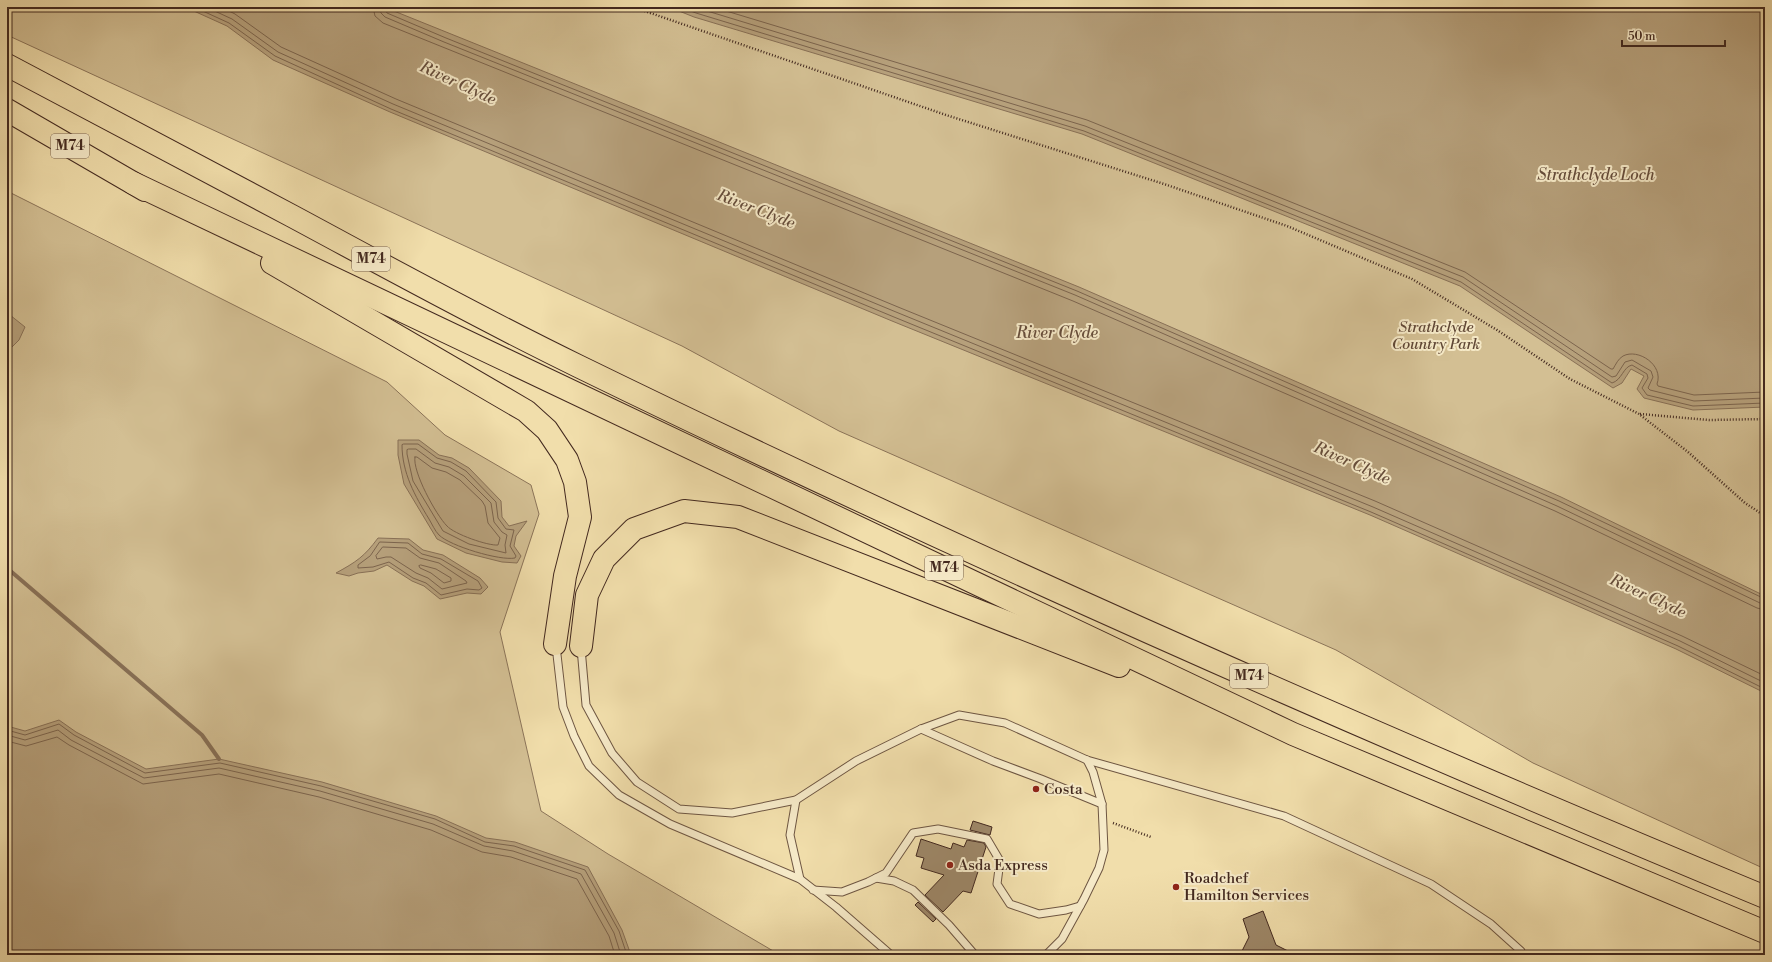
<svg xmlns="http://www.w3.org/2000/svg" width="1772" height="962" viewBox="0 0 1772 962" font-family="'Libre Bodoni',serif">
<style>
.green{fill:#d3bf93;stroke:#8b7459}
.water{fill:#b6a07b;stroke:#887056}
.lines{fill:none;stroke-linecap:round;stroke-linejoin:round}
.shore{stroke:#7c644d;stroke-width:1}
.stream{stroke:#887056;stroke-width:4}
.building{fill:#9d8768;stroke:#43291f}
.service-casing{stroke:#6e5642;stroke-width:9}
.motorway-casing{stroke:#43291f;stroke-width:24}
.path{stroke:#43291f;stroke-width:2.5;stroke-dasharray:1 2;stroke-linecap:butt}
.service{stroke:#f6eac8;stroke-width:7}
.motorway{stroke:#f1deab;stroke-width:22}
.poi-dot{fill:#8f2418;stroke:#f6eac8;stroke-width:1.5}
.labels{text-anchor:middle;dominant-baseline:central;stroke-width:4;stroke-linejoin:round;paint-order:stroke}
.shield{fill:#f6eac8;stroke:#796352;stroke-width:1}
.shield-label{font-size:14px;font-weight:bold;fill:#43291f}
.park-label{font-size:15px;font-style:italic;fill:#604736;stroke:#f6eac8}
.poi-label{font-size:15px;fill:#43291f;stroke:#f6eac8;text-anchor:start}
.water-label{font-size:16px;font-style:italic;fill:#664d3b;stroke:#f6eac8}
</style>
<rect width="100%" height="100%" fill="#f1deab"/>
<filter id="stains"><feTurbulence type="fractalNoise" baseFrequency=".005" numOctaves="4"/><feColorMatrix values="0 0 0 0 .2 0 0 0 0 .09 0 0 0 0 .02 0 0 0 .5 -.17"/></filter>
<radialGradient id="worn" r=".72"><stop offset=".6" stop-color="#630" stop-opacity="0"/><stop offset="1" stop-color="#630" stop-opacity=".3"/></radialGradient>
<g class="green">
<polygon points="7,7 1765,7 1765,869 1533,763 1336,650 839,431 682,346 7,35"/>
<polygon points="7,191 387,382 445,435 531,485 539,514 500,632 541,811 608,854 780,955 7,955"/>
</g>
<g class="water">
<polygon points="185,7 384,7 1079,287 1561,497 1765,596 1765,693 1676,649 1370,515 892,321 390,112 273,60 227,26"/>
<polygon points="669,7 1765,7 1765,407 1693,410 1644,398 1637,389 1644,376 1631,369 1622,383 1613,388 1460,286 1082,134 694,17"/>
<polygon points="7,315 10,315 25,327 19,340 7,352"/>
<polygon points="398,440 419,440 439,455 452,458 469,468 501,501 502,517 509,526 527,521 516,536 514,546 521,556 517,563 502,562 466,553 437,539 404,484 398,455"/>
<path d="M378,538L409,539L423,550L443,555L480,578L488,587L481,594L467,593L440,599L424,586L412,581L387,565L374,571L358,573L349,576L336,573C356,562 364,557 378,538Z"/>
<polygon points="59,720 76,732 146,769 219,759 322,782 436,816 486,838 515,842 588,867 622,930 631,955 7,955 7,726 25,731"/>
</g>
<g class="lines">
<g class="shore">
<polyline points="194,7 229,23 275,56 391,109 894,317 1371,512 1678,646 1765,689"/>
<polyline points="206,7 232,19 278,52 393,104 896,312 1373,507 1680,641 1765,683"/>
<polyline points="221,7 235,14 281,47 396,99 898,307 1375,501 1682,636 1765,676"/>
<polyline points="373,7 375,16 383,23 1073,301 1555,511 1757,608 1765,610"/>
<polyline points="379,7 381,13 385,17 444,42 1075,295 1557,506 1760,603 1765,604"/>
<polyline points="384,7 387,13 446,38 1077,291 1559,501 1765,599"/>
<path d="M680,7L696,13L1084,131L1461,282L1612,383C1622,380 1623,367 1632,365L1647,374L1648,378L1642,388L1647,395L1693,406L1765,403"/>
<polyline points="694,7 1085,126 1463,277 1612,377 1616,376 1625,362 1632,360 1651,371 1653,377 1648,388 1650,390 1694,401 1765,398"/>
<path d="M713,7L1087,120L1465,272L1611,369H1613C1616,364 1618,359 1623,356C1638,348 1664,365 1657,384L1658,386L1694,395L1765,392"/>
<path d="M404,444H418L437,458L451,462L466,471L496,502L498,518L506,529L514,530L510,546L516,556L515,558C500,561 450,546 439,535C435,531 432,524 429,519C415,496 402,473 402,445Z"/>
<polygon points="409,449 416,449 435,463 449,467 464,476 491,503 494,522 502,532 507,535 505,545 506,553 469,544 443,531 413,481 407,454 407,450"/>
<path d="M415,457H417L432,468L446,472L460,480L482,501L485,506L488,523L500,538L498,545C488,546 454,534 447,526C436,515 412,471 415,457Z"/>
<polygon points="380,542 408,543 422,554 441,559 478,581 482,588 479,590 467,589 441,595 426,583 413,578 389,562 373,567 358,568 358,565 370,556"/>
<polygon points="383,547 406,548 420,558 439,563 466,581 467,583 442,589 428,578 416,573 391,557 386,557 377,559 376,556"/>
<polygon points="421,565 436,569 451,578 451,581 444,583 431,573 420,568 419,566"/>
<polyline points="7,730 25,735 59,724 74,735 145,773 220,763 321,786 435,819 485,842 514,846 585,870 619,931 627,955"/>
<polyline points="7,735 25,740 58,730 71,740 144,778 219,768 320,791 433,824 484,846 513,851 581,874 614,933 621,955"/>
<polyline points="7,741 26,746 57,737 69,745 143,784 219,774 319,797 431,830 482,852 511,857 577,879 609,936 615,955"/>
</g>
<polyline class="stream" points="7,568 202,735 219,759"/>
</g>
<g class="building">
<polygon points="973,821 992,827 990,835 970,830"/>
<polygon points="921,839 951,849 953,843 964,847 967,840 984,843 986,847 971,893 963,891 943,912 925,895 944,875 921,868 924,858 916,856"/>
<polygon points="918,902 936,919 933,922 915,905"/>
<polygon points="1263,911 1276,945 1296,955 1240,955 1249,937 1243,919"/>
</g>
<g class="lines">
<g class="service-casing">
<g id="service">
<polyline points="556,646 563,707 574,736 589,766 619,795 670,824 800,879 836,907 891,955"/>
<polyline points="581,648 586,705 612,753 637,782 679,809 732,813 796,800 856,761 921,729 959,715 1005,723 1087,760 1284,816 1431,884 1491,924 1521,951 1522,955"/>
<polyline points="921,729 993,761 1041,779 1102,804"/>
<polyline points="796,800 790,835 800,879"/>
<polyline points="876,878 894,881 913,890 949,925 975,955"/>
<polyline points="813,890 842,892 868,882 886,873 913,833 938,829 987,839 1000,861 997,884 1010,904 1039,914 1066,910 1080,906"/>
<polyline points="1046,955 1062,939 1084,899 1099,868 1104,850 1102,804 1093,772 1087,760"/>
</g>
</g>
<g class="motorway-casing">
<g id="motorway">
<path d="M7,65C102,115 197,165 292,216C387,267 481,319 578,366C967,556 1365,731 1765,897"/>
<polyline points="7,110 145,190"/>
<polyline points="133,183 1293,734 1765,932"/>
<polyline points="272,263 526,411 547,430 567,460 575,482 580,517 565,576 555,644"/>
<polyline points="581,646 587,595 604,559 634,529 684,511 738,517 1119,666"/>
</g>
</g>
<g class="path">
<polyline points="633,7 946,115 1164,184 1287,226 1412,279 1497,330 1570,379 1639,414 1688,452 1745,503 1765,516"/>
<polyline points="1640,414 1709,420 1765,419"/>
<polyline points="1763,419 1765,424"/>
<polyline points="1113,823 1151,837"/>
</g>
<use href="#service" class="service"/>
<use href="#motorway" class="motorway"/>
</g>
<g class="poi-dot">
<circle cx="1036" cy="789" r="4"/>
<circle cx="950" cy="865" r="4"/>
<circle cx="1176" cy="887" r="4"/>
</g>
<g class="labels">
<g class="shield">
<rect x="51" y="134" width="38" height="24" rx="3"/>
<rect x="352" y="247" width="38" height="24" rx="3"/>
<rect x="925" y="556" width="38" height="24" rx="3"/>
<rect x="1230" y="664" width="38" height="24" rx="3"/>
</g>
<g class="shield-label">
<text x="70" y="146">M74</text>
<text x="371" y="259">M74</text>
<text x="944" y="568">M74</text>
<text x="1249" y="676">M74</text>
</g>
<g class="park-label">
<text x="1436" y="327">Strathclyde<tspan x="1436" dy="17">Country Park</tspan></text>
</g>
<g class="poi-label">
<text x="1044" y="789">Costa</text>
<text x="958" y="865">Asda Express</text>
<text x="1184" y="878">Roadchef<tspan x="1184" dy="17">Hamilton Services</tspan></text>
</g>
<g class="water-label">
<text transform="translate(458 83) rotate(25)">River Clyde</text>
<text x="1596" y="175">Strathclyde Loch</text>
<text transform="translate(756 209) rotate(21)">River Clyde</text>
<text x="1057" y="333">River Clyde</text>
<text transform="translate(1352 463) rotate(24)">River Clyde</text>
<text transform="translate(1648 596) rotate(25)">River Clyde</text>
</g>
</g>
<rect width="1772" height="962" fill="none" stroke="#f1deab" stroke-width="24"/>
<rect x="8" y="8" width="1756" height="946" fill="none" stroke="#43291f" stroke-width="2"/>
<rect x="12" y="12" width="1748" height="938" fill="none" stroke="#43291f"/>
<path d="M1622 40v6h103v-6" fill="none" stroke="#43291f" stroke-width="2"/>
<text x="1628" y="40" font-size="12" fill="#43291f" stroke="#f6eac8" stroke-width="3" paint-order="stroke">50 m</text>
<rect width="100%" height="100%" filter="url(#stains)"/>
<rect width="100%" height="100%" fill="url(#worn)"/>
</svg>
